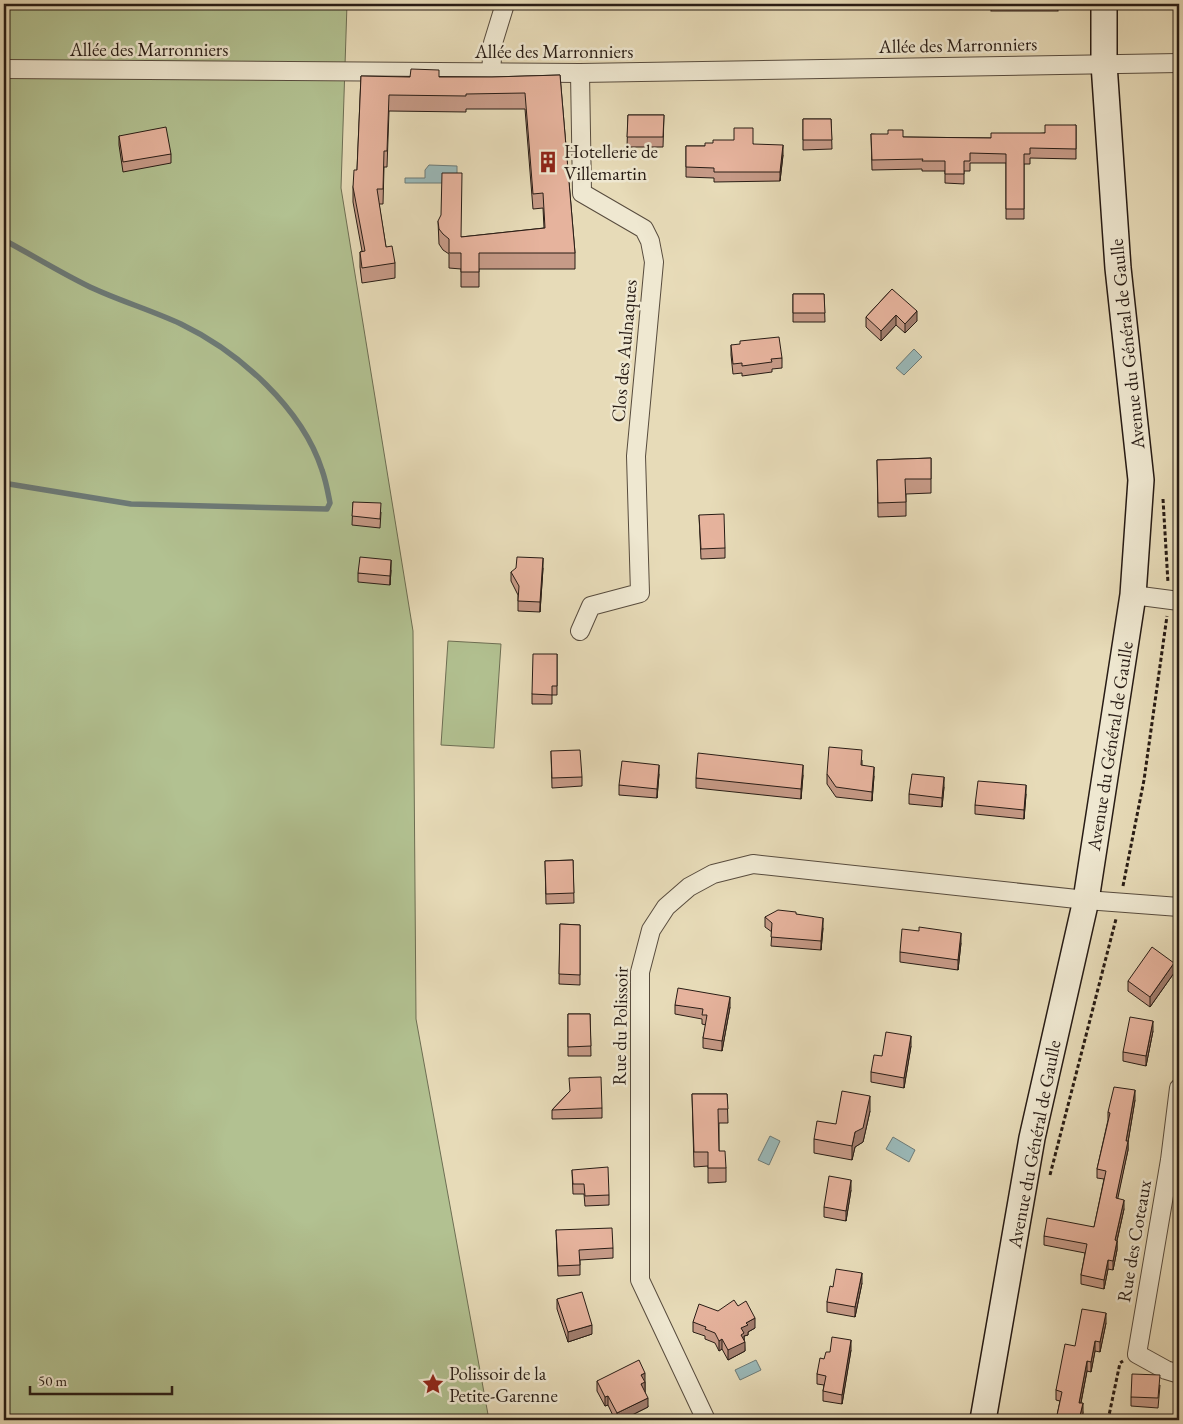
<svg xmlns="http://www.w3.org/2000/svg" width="1183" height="1424" viewBox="0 0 1183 1424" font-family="'EB Garamond',serif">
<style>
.green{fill:#b2c191;stroke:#6d6e53}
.water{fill:#9ab9b9;stroke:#6c7a77}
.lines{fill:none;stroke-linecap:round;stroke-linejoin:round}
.stream{stroke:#6c7a77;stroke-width:5.5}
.minor-casing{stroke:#584c3e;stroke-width:20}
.secondary-casing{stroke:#281c15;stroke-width:28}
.path{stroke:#281c15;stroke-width:3;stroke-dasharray:4 2.5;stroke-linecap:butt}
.minor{stroke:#efe8d1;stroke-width:18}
.secondary{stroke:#efe8d1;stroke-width:25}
.wall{fill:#c69a87;stroke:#281c15}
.shaded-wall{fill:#a17d6e;stroke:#281c15}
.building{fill:#e6b39d;stroke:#281c15}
.labels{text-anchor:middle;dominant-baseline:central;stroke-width:5;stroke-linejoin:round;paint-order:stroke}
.street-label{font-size:19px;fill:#281c15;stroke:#efe8d1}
.poi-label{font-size:19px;fill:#281c15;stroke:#efe8d1;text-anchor:start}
</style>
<rect width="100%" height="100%" fill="#e7dbb8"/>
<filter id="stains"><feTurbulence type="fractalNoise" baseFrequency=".004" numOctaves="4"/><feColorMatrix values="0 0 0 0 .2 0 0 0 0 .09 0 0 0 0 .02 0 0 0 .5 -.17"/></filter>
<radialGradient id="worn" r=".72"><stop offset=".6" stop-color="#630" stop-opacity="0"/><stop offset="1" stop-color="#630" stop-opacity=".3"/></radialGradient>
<g class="green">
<polygon points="4,4 347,4 341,188 413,631 416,1019 489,1420 4,1420"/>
<polygon points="448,641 501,644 494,748 441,745"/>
</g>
<g class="water">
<polygon points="429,165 457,166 457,183 405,183 405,178 425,178 425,170"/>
<polygon points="914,349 922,357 904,375 896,368"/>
<polygon points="770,1136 780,1141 769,1165 758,1160"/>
<polygon points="893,1137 915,1150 909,1162 886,1149"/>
<polygon points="756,1360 761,1370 740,1380 735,1370"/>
</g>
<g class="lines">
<path class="stream" d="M4,240C32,255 61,273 90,287C120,301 151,310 181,324C239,352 302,408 322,470C326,481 328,493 330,503L327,509L131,504L9,484H4"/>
<g class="minor-casing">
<g id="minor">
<polyline points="4,69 580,73 1179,63"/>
<polyline points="491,73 493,43 505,4"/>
<polyline points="1133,595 1179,601"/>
<polyline points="580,631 591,606 640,593 636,456 654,262 650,241 644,229 582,193 580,73"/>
<polyline points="1179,1088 1170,1160 1137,1354 1166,1370 1179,1374"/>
<polyline points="706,1420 640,1280 640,972 651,930 666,907 689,887 713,874 753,864 1086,900 1179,907"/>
</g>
</g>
<g class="secondary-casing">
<polyline id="secondary" points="983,1420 1032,1138 1086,900 1133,595 1141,480 1118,268 1104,64 1104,4"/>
</g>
<g class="path">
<polyline points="1163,499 1168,583"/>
<polyline points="1123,886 1144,780 1167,616"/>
<polyline points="1050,1175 1116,919"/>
<polyline points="1108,1420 1120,1363 1123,1361"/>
</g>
<use href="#minor" class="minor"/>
<use href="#secondary" class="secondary"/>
</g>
<g class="wall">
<rect x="991" y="4" width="67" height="7"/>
<polygon points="560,75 575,253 575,269 479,269 479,287 461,287 461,269 449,268 449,254 443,250 439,244 438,221 461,237 544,228 543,208 533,209 525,109 466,109 466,112 389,111 387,167 384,167 383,204 379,204 386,247 395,263 395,278 362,283 360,267 360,252 362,251 353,202 353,187 357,170 361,76 492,77"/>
<polygon points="628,115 664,115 663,147 627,147"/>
<polygon points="803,119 831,119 832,149 803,150"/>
<polygon points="1076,125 1076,159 1030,158 1030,164 1024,164 1024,219 1006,219 1006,163 970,163 970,171 964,171 964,184 945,183 945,171 922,171 922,169 872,170 871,134 903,137 991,138 1045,133"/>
<polygon points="119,136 171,154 171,163 123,172 119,145"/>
<polygon points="753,144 783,155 780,181 714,182 714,178 686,177 686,146 705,146"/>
<polygon points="892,289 917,321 905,333 896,325 881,341 866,327 866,317"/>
<polygon points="793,294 824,294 825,322 793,322"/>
<polygon points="731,345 782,358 782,368 772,369 772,372 742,376 742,373 733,374 731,355"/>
<polygon points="931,458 931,493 906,494 906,516 878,517 877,460"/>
<polygon points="353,502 381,512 380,528 352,525"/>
<polygon points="699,515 725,548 725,558 701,559"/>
<polygon points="543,568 540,612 518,611 518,595 511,581 511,572"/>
<polygon points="391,570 390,585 358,582 358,573"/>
<polygon points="557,654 557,695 552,695 552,704 532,704 532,694"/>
<polygon points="551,751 582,777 582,786 552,788"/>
<polygon points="862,760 862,765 874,776 872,801 836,797 827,784 827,774"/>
<polygon points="659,774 657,798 619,795 619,785"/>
<polygon points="803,775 801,799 696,788 696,778"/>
<polygon points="944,787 942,807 909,804 909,794"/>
<polygon points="1026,794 1024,819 975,814 975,805"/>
<polygon points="573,860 574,903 546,904 545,861"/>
<polygon points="796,914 823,928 821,950 771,946 772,932 765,927 765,917"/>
<polygon points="560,924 580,925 580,985 559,984"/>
<polygon points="961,943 958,970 900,962 900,952"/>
<polygon points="1174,973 1150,1007 1128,991 1128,981"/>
<polygon points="675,1005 730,1007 722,1051 703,1048 703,1038 706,1025 702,1024 702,1019 675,1014"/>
<polygon points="568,1014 590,1014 591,1056 568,1056"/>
<polygon points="1153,1031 1146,1066 1123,1061 1123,1052"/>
<polygon points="911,1046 904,1088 871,1082 871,1072 882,1056"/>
<polygon points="570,1091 602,1108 602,1118 552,1119 552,1110"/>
<polygon points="692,1094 727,1094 728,1123 719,1123 719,1151 726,1168 726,1182 708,1183 708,1166 694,1167"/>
<polygon points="1135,1100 1128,1142 1128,1150 1117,1199 1124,1209 1117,1241 1117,1250 1113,1270 1108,1269 1104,1289 1081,1284 1081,1275 1085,1253 1044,1245 1044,1236 1094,1227 1104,1179 1097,1178 1097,1169 1108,1120 1108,1112"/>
<polygon points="870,1111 863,1142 855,1147 852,1160 814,1153 814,1139 836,1124"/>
<polygon points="572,1170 609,1195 609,1205 585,1206 584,1194 573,1194"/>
<polygon points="851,1190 846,1221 824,1217 824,1207"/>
<polygon points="556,1230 613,1248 613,1258 580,1260 580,1275 558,1276"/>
<polygon points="862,1283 855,1317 827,1312 827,1302 833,1287"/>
<polygon points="557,1299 592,1334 568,1342 557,1309"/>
<polygon points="738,1306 755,1328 748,1332 748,1335 744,1336 745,1351 728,1360 722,1349 719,1351 715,1343 705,1339 705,1336 693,1332 693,1322"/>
<polygon points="1106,1323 1100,1352 1095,1351 1091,1372 1087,1371 1081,1403 1083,1413 1081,1420 1056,1420 1060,1401 1056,1400 1056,1390 1075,1346"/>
<polygon points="851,1350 842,1404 823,1401 823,1391 824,1385 817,1384 817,1374 824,1359 830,1352"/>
<polygon points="597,1381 645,1382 645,1392 648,1407 622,1420 615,1420 608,1405 605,1406 597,1391"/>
<polygon points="1160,1385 1158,1408 1131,1406 1131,1397"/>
</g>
<g class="shaded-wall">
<polygon points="783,145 783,155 780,181 780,172"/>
<polygon points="917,311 917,321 905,333 905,324"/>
<polygon points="896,315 896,325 881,341 881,331"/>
<polygon points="543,558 543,568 540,612 540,602"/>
<polygon points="391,560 391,570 390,585 390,576"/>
<polygon points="659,765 659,774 657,798 657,789"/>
<polygon points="803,765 803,775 801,799 801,789"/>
<polygon points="874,767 874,776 872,801 872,792"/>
<polygon points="944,777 944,787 942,807 942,798"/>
<polygon points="1026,785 1026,794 1024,819 1024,810"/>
<polygon points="823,918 823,928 821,950 821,941"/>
<polygon points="961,933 961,943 958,970 958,960"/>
<polygon points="1174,963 1174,973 1150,1007 1150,997"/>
<polygon points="730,997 730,1007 722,1051 722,1041"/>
<polygon points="1153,1021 1153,1031 1146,1066 1146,1056"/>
<polygon points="911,1036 911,1046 904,1088 904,1078"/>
<polygon points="1135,1090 1135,1100 1128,1142 1128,1150 1116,1207 1116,1198"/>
<polygon points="870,1096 870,1111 863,1142 855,1147 852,1160 852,1146 855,1132"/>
<polygon points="851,1180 851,1190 846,1221 846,1211"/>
<polygon points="1124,1200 1124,1209 1115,1249 1115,1240"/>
<polygon points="1117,1241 1117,1250 1113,1270 1113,1261"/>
<polygon points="1108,1260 1108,1269 1104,1289 1104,1280"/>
<polygon points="862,1273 862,1283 855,1317 855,1307"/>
<polygon points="1106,1313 1106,1323 1100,1352 1100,1342"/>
<polygon points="755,1318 755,1328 748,1332 748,1335 744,1336 744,1342 745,1342 745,1351 728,1360 728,1350 741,1328 746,1323"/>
<polygon points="592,1325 592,1334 568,1342 568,1332"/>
<polygon points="722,1339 722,1349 719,1351 719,1341"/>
<polygon points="851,1340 851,1350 842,1404 842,1395"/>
<polygon points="1095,1341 1095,1351 1091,1372 1091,1362"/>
<polygon points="1087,1361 1087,1371 1079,1412 1079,1403"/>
<polygon points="645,1373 645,1392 641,1394 641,1375"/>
<polygon points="608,1396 608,1405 605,1406 605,1397"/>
<polygon points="648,1398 648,1407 622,1420 617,1420 617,1413"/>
<polygon points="1083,1403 1083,1413 1081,1420 1079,1420"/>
</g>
<g class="building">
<polygon points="411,69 439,70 439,77 492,77 560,75 575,253 479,253 479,272 461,272 461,253 449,253 449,239 443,234 439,229 438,221 441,215 442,173 462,173 461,237 545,228 543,193 533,194 525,93 466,94 466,96 389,95 387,151 384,151 383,189 377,189 386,247 392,246 395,263 362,268 360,252 365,251 353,187 354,170 357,170 361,76 410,77"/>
<polygon points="628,115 664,115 663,137 627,137"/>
<polygon points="803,119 831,119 832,140 803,140"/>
<polygon points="1045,125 1076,125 1076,149 1030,148 1030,154 1024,154 1024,209 1006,209 1006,154 970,153 970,161 964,161 964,174 945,174 945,161 922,161 923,159 872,160 871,134 888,134 888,130 903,130 903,137 991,138 991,133 1045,133"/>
<polygon points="166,127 171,154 123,162 119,136"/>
<polygon points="734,128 753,128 753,144 783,145 780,172 714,172 714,168 686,167 686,146 705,146 705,143 713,143 713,140 734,140"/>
<polygon points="892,289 917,311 905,324 896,315 881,331 866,317"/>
<polygon points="793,294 824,294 825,313 793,313"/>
<polygon points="779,337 782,358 771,359 772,362 742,366 742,363 733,364 731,345 740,344 740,341"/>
<polygon points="931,458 931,479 905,479 906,502 878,503 877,460"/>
<polygon points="353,502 381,503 380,519 352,516"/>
<polygon points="724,514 725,548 701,549 699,515"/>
<polygon points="360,557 391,560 390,576 358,573"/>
<polygon points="517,557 543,558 540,602 518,601 519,586 511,572 516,568"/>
<polygon points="533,654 557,654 557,686 552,686 552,695 532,694"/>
<polygon points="829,747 862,750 861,765 874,767 872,792 836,787 827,774"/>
<polygon points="580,750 582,777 552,778 551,751"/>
<polygon points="698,753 803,765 801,789 696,778"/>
<polygon points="622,761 659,765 657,789 619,785"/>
<polygon points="912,774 944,777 942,798 909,794"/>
<polygon points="978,781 1026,785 1024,810 975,805"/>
<polygon points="573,860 574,893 546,894 545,861"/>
<polygon points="778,910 796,912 796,914 823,918 821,941 771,937 772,923 765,917"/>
<polygon points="560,924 580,925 580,975 559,974"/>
<polygon points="919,927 961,933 958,960 900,952 902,929 919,931"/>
<polygon points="1152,947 1174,963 1150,997 1128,981"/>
<polygon points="678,988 730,997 722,1041 703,1038 707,1015 702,1015 703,1009 675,1005"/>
<polygon points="568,1014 590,1014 591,1046 568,1047"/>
<polygon points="1130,1017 1153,1021 1146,1056 1123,1052"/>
<polygon points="886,1032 911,1036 904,1078 871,1072 874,1055 882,1056"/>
<polygon points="601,1077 602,1108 552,1110 570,1091 569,1078"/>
<polygon points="1114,1087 1135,1090 1126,1141 1128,1141 1116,1198 1124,1200 1115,1240 1117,1241 1113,1261 1108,1260 1104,1280 1081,1275 1087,1244 1044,1236 1047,1218 1094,1227 1106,1171 1097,1169 1110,1113 1108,1112"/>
<polygon points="842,1091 870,1096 863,1128 855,1132 852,1146 814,1139 817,1121 836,1124"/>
<polygon points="692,1094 727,1094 728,1109 718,1109 719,1151 725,1151 726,1168 708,1168 708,1152 694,1152"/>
<polygon points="608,1167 609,1195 585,1196 584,1184 573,1184 572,1170"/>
<polygon points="829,1176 851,1180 846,1211 824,1207"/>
<polygon points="612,1228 613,1248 579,1250 580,1265 558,1266 556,1230"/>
<polygon points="836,1269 862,1273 855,1307 827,1302 830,1286 833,1287"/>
<polygon points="582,1292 592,1325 568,1332 557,1299"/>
<polygon points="734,1300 738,1306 746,1301 755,1318 746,1323 748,1325 741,1328 744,1333 741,1335 745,1342 728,1350 722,1339 719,1341 715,1333 705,1329 706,1327 693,1322 699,1304 718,1311"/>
<polygon points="1082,1309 1106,1313 1100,1342 1095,1341 1091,1362 1087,1361 1079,1403 1083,1403 1079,1420 1056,1420 1062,1392 1056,1390 1065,1344 1075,1346"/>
<polygon points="832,1337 851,1340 842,1395 823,1391 826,1376 817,1374 820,1358 824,1359 826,1352 830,1352"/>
<polygon points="639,1360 645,1373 641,1375 645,1382 641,1384 648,1398 617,1413 608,1396 605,1397 597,1381"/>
<polygon points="1132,1374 1160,1375 1158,1398 1131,1397"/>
</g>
<defs>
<g id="building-bare" transform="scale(1.725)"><path d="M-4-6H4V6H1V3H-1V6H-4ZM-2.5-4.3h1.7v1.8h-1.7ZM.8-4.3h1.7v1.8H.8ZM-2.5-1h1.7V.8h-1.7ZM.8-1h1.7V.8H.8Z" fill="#8f2418" stroke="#efe8d1" stroke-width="2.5" paint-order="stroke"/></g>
<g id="sight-bare" transform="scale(1.725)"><path d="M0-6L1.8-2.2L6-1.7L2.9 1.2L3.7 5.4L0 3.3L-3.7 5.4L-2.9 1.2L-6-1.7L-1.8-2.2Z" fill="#8f2418" stroke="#efe8d1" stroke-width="2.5" paint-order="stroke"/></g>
</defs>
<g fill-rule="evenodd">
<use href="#building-bare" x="548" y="162"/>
<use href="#sight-bare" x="433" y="1384"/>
</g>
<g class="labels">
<g class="street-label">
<text transform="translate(958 45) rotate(-1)">Allée des Marronniers</text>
<text x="149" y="49">Allée des Marronniers</text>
<text x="554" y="51">Allée des Marronniers</text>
<text transform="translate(1127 344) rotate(-96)">Avenue du Général de Gaulle</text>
<text transform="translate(624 351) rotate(-85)">Clos des Aulnaques</text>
<text transform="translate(1110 746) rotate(-81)">Avenue du Général de Gaulle</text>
<text transform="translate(620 1026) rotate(-89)">Rue du Polissoir</text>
<text transform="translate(1034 1144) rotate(-79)">Avenue du Général de Gaulle</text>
<text transform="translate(1134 1241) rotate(-80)">Rue des Coteaux</text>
</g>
<g class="poi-label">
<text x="564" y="151">Hotellerie de<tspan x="564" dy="22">Villemartin</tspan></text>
<text x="449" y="1373">Polissoir de la<tspan x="449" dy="22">Petite-Garenne</tspan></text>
</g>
</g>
<rect width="1183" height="1424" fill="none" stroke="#e7dbb8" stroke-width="20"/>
<rect x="5" y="5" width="1173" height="1414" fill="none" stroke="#281c15" stroke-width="2.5"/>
<rect x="10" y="10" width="1163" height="1404" fill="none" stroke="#281c15"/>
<path d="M30 1386v8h142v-8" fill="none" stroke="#281c15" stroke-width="2.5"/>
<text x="38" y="1386" font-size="15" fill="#281c15" stroke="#efe8d1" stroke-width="4" paint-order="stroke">50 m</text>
<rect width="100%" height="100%" filter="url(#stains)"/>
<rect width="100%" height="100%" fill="url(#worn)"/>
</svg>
